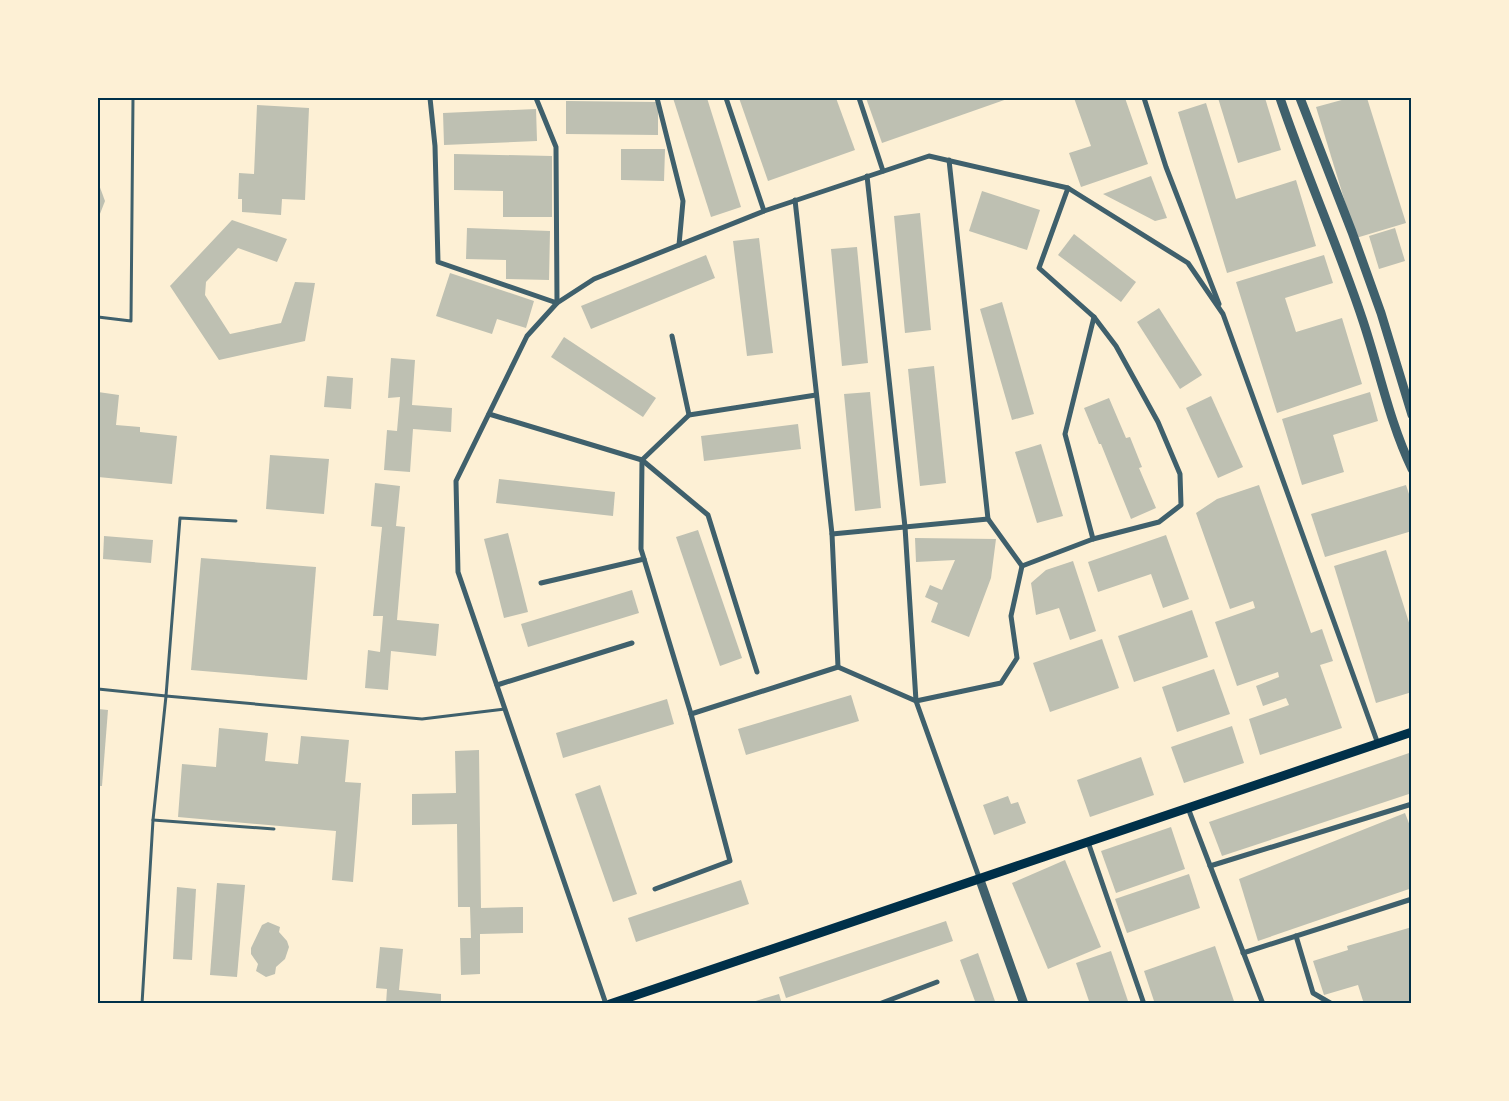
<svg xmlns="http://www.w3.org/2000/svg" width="1509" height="1101" viewBox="0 0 1509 1101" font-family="Raleway,sans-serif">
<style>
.building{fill:#bec0b2}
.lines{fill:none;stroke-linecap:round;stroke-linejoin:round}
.service{stroke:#3f606c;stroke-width:3}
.minor{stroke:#3f606c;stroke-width:5}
.tertiary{stroke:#3f606c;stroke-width:9}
.secondary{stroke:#003049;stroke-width:9}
.neatline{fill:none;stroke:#003049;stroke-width:2}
</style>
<rect width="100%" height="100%" fill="#fdf0d5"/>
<g class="building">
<polygon points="673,98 707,98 741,207 711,217"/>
<polygon points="739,98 836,98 855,150 768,181"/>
<polygon points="866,98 1010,98 882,143"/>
<polygon points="1074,98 1125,98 1148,164 1081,187 1069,153 1091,146"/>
<polygon points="1218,98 1265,98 1281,150 1238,163"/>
<polygon points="1349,98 1367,98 1406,223 1356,238 1316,107"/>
<polygon points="566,101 658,102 658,135 566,134"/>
<polygon points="1206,103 1236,199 1296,180 1316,246 1227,273 1178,112"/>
<polygon points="257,105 309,108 305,200 282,199 281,215 242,212 242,199 238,199 239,173 254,174"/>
<polygon points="536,109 537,141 444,145 443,113"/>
<polygon points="621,149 665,149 664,181 621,180"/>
<polygon points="454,154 552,156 552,217 503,217 503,191 454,190"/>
<polygon points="1151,176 1167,218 1155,221 1103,194"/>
<polygon points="98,182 105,201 98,219"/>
<polygon points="982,191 1040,210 1027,250 969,231"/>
<polygon points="920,213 931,330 905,333 894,216"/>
<polygon points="232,220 287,239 277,262 238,248 206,282 205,295 230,334 281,323 295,282 315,283 305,341 219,360 170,286"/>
<polygon points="467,228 550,231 549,280 506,279 506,260 466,259"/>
<polygon points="1395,228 1405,261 1379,269 1369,236"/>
<polygon points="1074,234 1136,282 1121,302 1058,255"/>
<polygon points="759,238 773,353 747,356 733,241"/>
<polygon points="857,247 868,363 842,366 831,249"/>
<polygon points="706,255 715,278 591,329 581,306"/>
<polygon points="1324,255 1333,283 1285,298 1296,332 1342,318 1362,384 1277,413 1236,282"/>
<polygon points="450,273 534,301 526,328 497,319 492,334 436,316"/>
<polygon points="1002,302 1034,414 1012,420 980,309"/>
<polygon points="1159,308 1202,375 1180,389 1137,322"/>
<polygon points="564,337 656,398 643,417 551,357"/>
<polygon points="391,358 415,360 412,405 452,408 451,432 413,429 410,472 384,470 387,430 397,431 400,397 388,398"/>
<polygon points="934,366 946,483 920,486 908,369"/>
<polygon points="327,376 353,378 351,409 324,407"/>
<polygon points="98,392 119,395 116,425 140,427 140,432 177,436 172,484 98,477"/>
<polygon points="870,392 881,508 855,511 844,394"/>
<polygon points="1370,392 1378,421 1333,435 1344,472 1302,485 1282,419"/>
<polygon points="1211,396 1243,467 1218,478 1186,408"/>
<polygon points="1109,398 1126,438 1130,437 1142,467 1139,468 1156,508 1131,519 1101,444 1099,444 1084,408"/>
<polygon points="798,424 801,449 704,461 701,436"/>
<polygon points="1041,444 1063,516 1037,523 1015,452"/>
<polygon points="270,455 329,459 324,514 266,509"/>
<polygon points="499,479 615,492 613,516 496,503"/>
<polygon points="375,483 400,486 396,526 405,527 397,620 439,624 436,656 391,651 388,690 365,688 368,650 380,652 383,616 373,616 382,527 371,526"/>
<polygon points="1259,485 1311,633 1322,629 1333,661 1320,665 1342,728 1260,755 1249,719 1289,705 1286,698 1263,706 1256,686 1279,677 1278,672 1237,686 1215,622 1255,608 1253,601 1230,609 1196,513 1217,499"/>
<polygon points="1406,485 1412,503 1412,531 1325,557 1311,514"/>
<polygon points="698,530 742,658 720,666 676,537"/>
<polygon points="508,533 528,612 504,618 484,539"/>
<polygon points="1166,535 1189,599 1163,608 1151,574 1098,592 1088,562"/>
<polygon points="104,536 153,540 151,563 103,559"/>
<polygon points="915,538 996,539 991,578 969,637 931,622 938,603 925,597 930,585 942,590 955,560 916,562"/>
<polygon points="1386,550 1412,632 1412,692 1376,703 1334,566"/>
<polygon points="201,558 316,567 307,680 191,670"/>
<polygon points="1073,561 1096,631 1070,640 1059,608 1036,615 1031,583 1046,570"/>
<polygon points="632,590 639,613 528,647 521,624"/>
<polygon points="1192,610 1208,657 1134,682 1118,636"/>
<polygon points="1102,639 1119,688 1050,712 1033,663"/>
<polygon points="1214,669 1230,714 1177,732 1162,687"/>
<polygon points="851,695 859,721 746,755 738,729"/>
<polygon points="667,699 674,724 563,758 556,733"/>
<polygon points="98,709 108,710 102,786 98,786"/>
<polygon points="1232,726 1244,763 1184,783 1171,747"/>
<polygon points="219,728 268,733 265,761 298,764 301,736 349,740 345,782 361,783 353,882 332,880 336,831 178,817 182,764 216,767"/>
<polygon points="479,750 481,908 523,907 523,933 480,934 480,974 461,975 460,938 471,938 470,907 458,907 457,824 412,825 412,794 456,793 455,751"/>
<polygon points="1412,752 1412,793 1222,856 1209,822"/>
<polygon points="1141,757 1154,795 1090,817 1077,780"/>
<polygon points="600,785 637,894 613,902 575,794"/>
<polygon points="1008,796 1011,804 1018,802 1026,823 994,835 983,805"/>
<polygon points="1405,813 1412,831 1412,888 1258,941 1239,879"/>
<polygon points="1171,827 1185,869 1116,893 1101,851"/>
<polygon points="1065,860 1101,947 1048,969 1012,883"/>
<polygon points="1189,874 1200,908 1127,933 1115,899"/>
<polygon points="741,880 749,904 636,942 628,918"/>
<polygon points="217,883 245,885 237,977 210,975"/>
<polygon points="177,887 196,889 192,960 173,959"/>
<polygon points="946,921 953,941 786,998 779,977"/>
<polygon points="268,922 280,927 279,932 287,941 289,947 285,959 276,967 275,974 266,977 256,971 258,964 251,954 251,948 262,925"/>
<polygon points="1412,927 1412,1004 1364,1004 1358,985 1324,995 1313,961 1348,950 1347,946"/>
<polygon points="1215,946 1235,1004 1155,1004 1144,971"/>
<polygon points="380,947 403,949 399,990 441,994 441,1004 386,1004 387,989 376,988"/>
<polygon points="1111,951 1129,1004 1090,1004 1076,963"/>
<polygon points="978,953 996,1004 976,1004 960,960"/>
<polygon points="779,994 782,1004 749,1004 749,1003"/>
</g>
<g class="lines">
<g class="service">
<polyline points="98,317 131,321 133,98"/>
<polyline points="98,689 166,696 180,518 236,521"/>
<polyline points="153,820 274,829"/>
<polyline points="142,1004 153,820 166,696 422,719 505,709"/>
</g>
<g class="minor">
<polyline points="430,98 435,146 438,262 557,303 556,147 536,98"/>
<polyline points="657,98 683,201 679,245"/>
<polyline points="726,98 764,211"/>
<polyline points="859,98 883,171"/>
<polyline points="1144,98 1166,167 1219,304"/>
<polyline points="949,160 988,519"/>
<polyline points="867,176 905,527 916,701 980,880"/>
<polyline points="795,200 832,534 838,667"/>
<polyline points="672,336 689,415"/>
<polyline points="489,414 642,460 708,515 757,672"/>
<polyline points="1093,539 1065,434 1094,317"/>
<polyline points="1022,566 1093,539 1159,522 1181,505 1180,474 1158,422 1116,346 1094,317 1039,268 1068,188"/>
<polyline points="541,583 644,559"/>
<polyline points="497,685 632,643"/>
<polyline points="691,714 838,667 916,701 1001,683 1017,658 1011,616 1022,566 988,519 832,534"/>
<polyline points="1188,808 1263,1004"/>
<polyline points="1088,842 1144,1004"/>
<polyline points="1210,866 1412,804"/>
<polyline points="655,889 730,861 691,714 641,549 642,460 689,415 816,395"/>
<polyline points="1296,936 1313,993 1332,1004"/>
<polyline points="1243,953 1412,899"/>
<polyline points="606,1004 458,572 456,481 527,336 557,303 594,279 764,211 929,156 1068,188 1188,263 1223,314 1378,744"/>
<polyline points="879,1004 937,982"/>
</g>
<g class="tertiary">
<path d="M1280,98C1305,172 1337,243 1362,318C1379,368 1389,421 1412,469"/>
<polyline points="1300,98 1352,232 1381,313 1412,415"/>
<polyline points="980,880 1024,1004"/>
</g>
<polyline class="secondary" points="610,1004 1412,732"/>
</g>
<rect width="1509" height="1101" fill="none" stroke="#fdf0d5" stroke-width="198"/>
<rect x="99" y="99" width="1311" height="903" class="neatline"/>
</svg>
